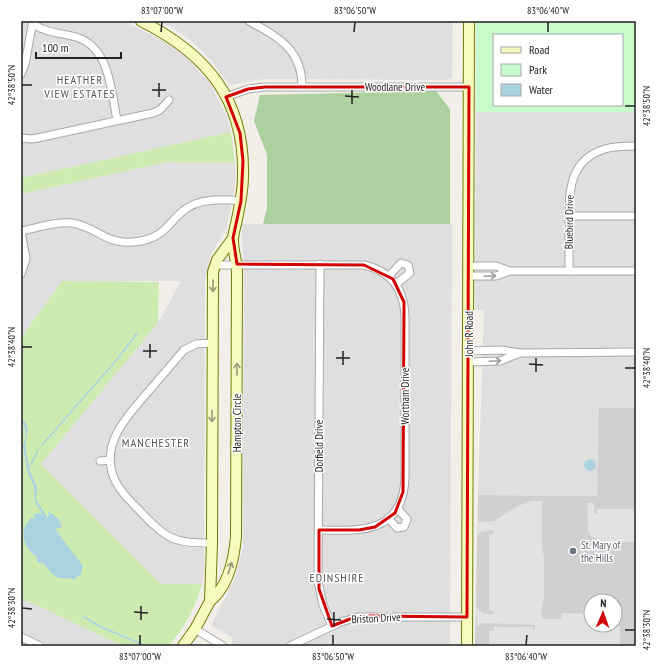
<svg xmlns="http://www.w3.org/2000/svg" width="657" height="667" viewBox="0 0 657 667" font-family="'PT Sans Narrow',sans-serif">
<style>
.residential{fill:#e0dfdf}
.religious{fill:#d0d0d0;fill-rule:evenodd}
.grass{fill:#cdebb0}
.forest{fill:#add19e}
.park{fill:#c8facc;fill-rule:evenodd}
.parking{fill:#e2e2e2}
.water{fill:#aad3df}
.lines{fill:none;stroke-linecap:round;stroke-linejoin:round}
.stream{stroke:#aad3df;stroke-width:1.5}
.street-casing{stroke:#a9a9a9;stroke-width:9}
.secondary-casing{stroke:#707d05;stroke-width:12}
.street{stroke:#fff;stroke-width:7}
.secondary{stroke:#f7fabf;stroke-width:10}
.oneway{stroke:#9c9c9c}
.oneway2{stroke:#979978}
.marked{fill:none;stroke:#d40000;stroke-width:3;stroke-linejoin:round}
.ticks{fill:none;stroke:#222;stroke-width:1.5}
.worship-dot{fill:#6b7280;stroke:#fff;stroke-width:1.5}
.labels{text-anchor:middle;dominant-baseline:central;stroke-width:3;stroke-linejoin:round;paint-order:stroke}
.street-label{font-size:11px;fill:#222;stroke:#fff}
.worship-label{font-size:11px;fill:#5b616d;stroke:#fff;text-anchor:start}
.neighbourhood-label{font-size:12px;letter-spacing:1px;fill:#555;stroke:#fff}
.neatline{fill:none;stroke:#222;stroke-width:1.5}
.ticks-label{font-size:10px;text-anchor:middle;fill:#222}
</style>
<rect width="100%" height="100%" fill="#f2efe9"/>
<g class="residential">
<polygon points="21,21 124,21 162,40 184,55 210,83 227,117 231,132 21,178"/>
<polygon points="159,21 453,21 452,78 445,80 264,79 230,85 211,61 194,43 173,28"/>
<polygon points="476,112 636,112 636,408 599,408 598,496 478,495 484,310 475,310"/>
<polygon points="168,162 235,163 236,178 227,227 210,257 205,282 204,572 202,584 161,584 41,464 158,323 181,281 62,281 21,338 21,194"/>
<polygon points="241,224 452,224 450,646 231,646 233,638 211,625 235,578 243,548 244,269"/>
<polygon points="21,598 123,646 21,646"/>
</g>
<path class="religious" d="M599,408H636V646H475L478,495L597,496ZM591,601H615V625H591Z"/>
<g class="grass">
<polygon points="231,132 235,163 168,162 21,194 21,178"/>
<path d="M62,281L159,282L158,323L41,464L161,584H202C195,608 185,628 168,646H123L21,598V338Z"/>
</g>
<polygon class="forest" points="436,91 450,109 450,224 263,224 267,208 267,155 254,121 260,95"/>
<path class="park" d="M476,21H636V112H476ZM494,35H622V105H494Z"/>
<g class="parking">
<polygon points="532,501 542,501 542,546 544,558 544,596 541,616 544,619 561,619 562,613 591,614 591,625 620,626 620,646 489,646 489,631 494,631 494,627 532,627 533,630 535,630 535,625 483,623 477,627 476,607 480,611 484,614 493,614 494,612 489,610 489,534 493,534 494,531 492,530 480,532 476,536 477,520 480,522 494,521 518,506"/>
<polygon points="587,503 594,503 594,514 597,514 597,509 636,509 636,542 597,542 595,538 590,535 588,531"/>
</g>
<g class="water">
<path d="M21,420L25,422L28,429L25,447L30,471L37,487L36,499L47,517L49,516L48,511L59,519L62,526L60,528H56L57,532L83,566L81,574L75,579L59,578L52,574L44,564L37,562V557C23,548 18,531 31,518H36L33,515L37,513L42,514L35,501L34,486L28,474L23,446L26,437L25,428Z"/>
<circle cx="590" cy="465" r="6"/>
</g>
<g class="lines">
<g class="stream">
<polyline points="42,445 119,357 137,333"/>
<polyline points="30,466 38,450"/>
<polyline points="84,617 99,626 146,646"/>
</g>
<g class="street-casing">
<g id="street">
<path d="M249,21C278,37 302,49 302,87"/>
<path d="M33,24C46,33 61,33 76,37C110,47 111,91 117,120"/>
<polyline points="21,74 25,64 33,21"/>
<polyline points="226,97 248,89 265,87 469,87"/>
<polyline points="21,138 33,139 153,113 160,110 169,100"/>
<polyline points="569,216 636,216"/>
<path d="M21,231C37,228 56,221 72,223C101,228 105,247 141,241C167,236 169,220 187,208C202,198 224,199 241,201"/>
<polyline points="320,264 318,581 323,605 332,626"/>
<path d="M216,265H364C391,271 404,289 405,316V478C403,534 360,531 319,530"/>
<polyline points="469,266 496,266 510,271 636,271"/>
<path d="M569,271C569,256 569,240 569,225C569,193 568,160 605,149C615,146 626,146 636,146"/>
<polyline points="21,274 26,259 21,231"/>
<polyline points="389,276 401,263 408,265 410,273 396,284"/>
<polyline points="469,276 496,276 510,271"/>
<polyline points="469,351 501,350 520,353 636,352"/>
<polyline points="469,362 500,361 520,353"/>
<polyline points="100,461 110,460"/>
<polyline points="388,518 397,528 404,527 407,519 397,508"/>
<path d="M212,543C171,543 167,539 138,509C129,500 119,490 114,478C100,444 127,416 148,392C160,378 172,364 184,350L196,344L212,343"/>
<polyline points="195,629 223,646"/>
<polyline points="21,637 40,646"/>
<polyline points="290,646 341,622 358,617 467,617"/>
</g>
</g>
<g class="secondary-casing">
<g id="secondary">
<path d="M141,21C207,54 245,100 243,176C243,191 240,205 237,219C236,225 233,233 233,240C233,251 237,262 237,273L236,537C234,559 228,587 210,601"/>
<polyline points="183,646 195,629 210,601 212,543 213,272 217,260 233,238"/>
<polyline points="467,646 469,21"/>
</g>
</g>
<use href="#street" class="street"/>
<use href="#secondary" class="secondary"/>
</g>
<defs><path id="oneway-shaft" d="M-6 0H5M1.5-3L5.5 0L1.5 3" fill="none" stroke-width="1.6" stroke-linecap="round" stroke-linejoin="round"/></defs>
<g class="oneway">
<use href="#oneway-shaft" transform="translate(490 276) rotate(-3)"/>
<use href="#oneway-shaft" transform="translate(495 361) rotate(-3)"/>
</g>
<g class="oneway2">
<use href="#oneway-shaft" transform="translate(213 286) rotate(91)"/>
<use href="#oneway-shaft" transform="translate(237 369) rotate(-90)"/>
<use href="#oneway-shaft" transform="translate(212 416) rotate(90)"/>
<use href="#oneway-shaft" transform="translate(230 568) rotate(-72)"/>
</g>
<path class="marked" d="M265,87H469L467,617L370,616L350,619L332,626L319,589V530H359L375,527L395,513L403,492L404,302L393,279L364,265L237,264L233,238L241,201L243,161L240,133L226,97L248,89Z"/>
<path class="ticks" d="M161,32L162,22M354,32L355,22M548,32V22M22,85H32M152,90H166M345,96L359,97M159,97V83M352,104V90M625,106H635M22,347H32M143,351H157M150,358V344M336,358H350M529,364L543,365M343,365V351M625,368H635M536,372V358M22,608L32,609M134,612L148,613M327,619L341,620M141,620V606M334,626V612M625,630H635M140,645V635M333,645V635M526,645L527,635"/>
<circle class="worship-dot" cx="573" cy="551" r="4"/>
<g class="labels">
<g class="street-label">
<text x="395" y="87">Woodlane Drive</text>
<text transform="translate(569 222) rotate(-89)">Bluebird Drive</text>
<text transform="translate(469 334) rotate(-90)">John R Road</text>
<text transform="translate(405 396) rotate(-90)">Wortham Drive</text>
<text transform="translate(237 423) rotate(-90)">Hampton Circle</text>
<text transform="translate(319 446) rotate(-90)">Dorfield Drive</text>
<text transform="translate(376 618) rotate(-3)">Briston Drive</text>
</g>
<g class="worship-label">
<text x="581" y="545">St. Mary of<tspan x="581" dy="13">the Hills</tspan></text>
</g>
<g class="neighbourhood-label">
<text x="80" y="79">HEATHER<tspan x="80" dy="14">VIEW ESTATES</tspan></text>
<text x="156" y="442">MANCHESTER</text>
<text x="337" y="577">EDINSHIRE</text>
</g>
</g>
<rect width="657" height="667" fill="none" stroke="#ffffff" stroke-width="44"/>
<rect x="493" y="34" width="130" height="72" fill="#ffffff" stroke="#a7a7a7"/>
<rect x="501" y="47" width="20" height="6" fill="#f7fabf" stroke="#a7a7a7"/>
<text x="529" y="54" font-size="12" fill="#222222">Road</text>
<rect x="501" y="64" width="20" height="12" fill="#c8facc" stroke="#a7a7a7"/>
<text x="529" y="74" font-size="12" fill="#222222">Park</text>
<rect x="501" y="84" width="20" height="12" fill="#aad3df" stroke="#a7a7a7"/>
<text x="529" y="94" font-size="12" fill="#222222">Water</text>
<g transform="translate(603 613) rotate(2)"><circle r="19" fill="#ffffff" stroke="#a7a7a7"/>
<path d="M0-3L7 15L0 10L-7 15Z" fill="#d40000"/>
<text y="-6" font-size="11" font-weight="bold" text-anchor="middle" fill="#222222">N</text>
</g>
<path d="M36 52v6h85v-6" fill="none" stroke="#222222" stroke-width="2"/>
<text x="42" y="52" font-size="12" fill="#222222" stroke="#ffffff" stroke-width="3" paint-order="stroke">100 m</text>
<rect x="22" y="22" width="613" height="623" class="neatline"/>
<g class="ticks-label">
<text x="162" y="14">83°07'00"W</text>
<text x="355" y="14">83°06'50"W</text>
<text x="548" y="14">83°06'40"W</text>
<text transform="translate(11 85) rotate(-90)" y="4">42°38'50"N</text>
<text transform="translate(646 106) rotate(-90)" y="4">42°38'50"N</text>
<text transform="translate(11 347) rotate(-90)" y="4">42°38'40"N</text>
<text transform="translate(646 368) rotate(-90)" y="4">42°38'40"N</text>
<text transform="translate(11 608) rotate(-90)" y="4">42°38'30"N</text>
<text transform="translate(646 630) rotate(-90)" y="4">42°38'30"N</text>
<text x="140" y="660">83°07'00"W</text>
<text x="333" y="660">83°06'50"W</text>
<text x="526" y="660">83°06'40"W</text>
</g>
</svg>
